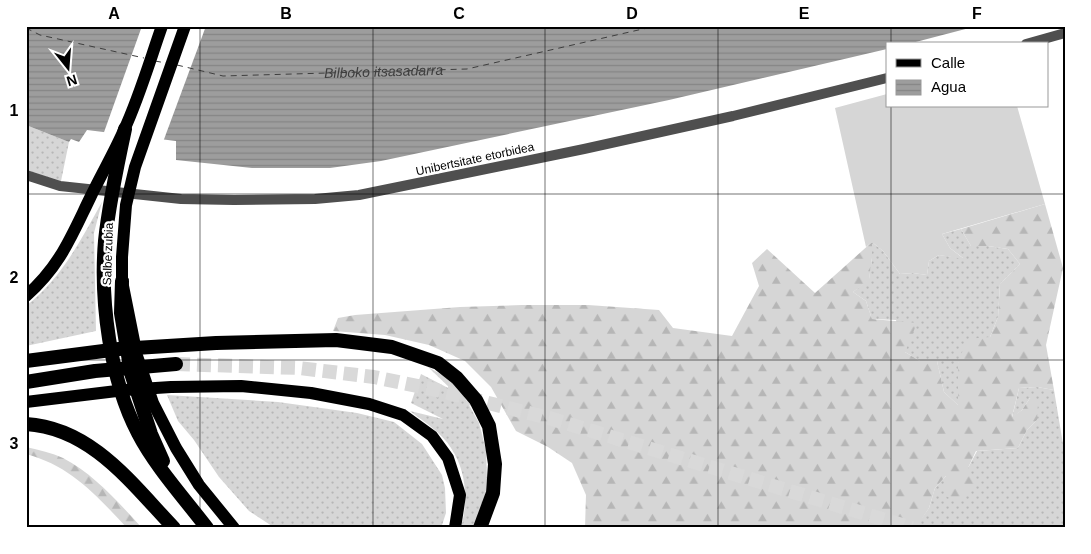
<svg xmlns="http://www.w3.org/2000/svg" width="1091" height="554" viewBox="0 0 1091 554" font-family="Arial,sans-serif">
<style>
.grass{fill:url(#grass-dots)}
.forest{fill:url(#forest-firs)}
.garden{fill:#d6d6d6}
.water{fill:url(#water-rules)}
.pier{fill:#fff}
.lines{fill:none;stroke-linecap:round;stroke-linejoin:round}
.ferry{stroke:#3e3e3e;stroke-width:1;stroke-dasharray:6 5;stroke-linecap:butt}
.trunk-tunnel{stroke:#d9d9d9;stroke-width:14;stroke-dasharray:14 7;stroke-linecap:butt}
.minor{stroke:#4f4f4f;stroke-width:10}
.primary{stroke:#000;stroke-width:12}
.trunk{stroke:#000;stroke-width:14}
.grid{fill:none;stroke:#000;stroke-width:1;stroke-opacity:0.55}
.labels{text-anchor:middle;dominant-baseline:central;stroke-width:4.5;stroke-linejoin:round;paint-order:stroke}
.street-label{font-size:12px;fill:#000;stroke:#fff}
.water-label{font-size:14px;font-style:italic;fill:#3e3e3e;stroke:#fff}
.neatline{fill:none;stroke:#000;stroke-width:2}
.grid-label{font-size:16px;text-anchor:middle;font-weight:bold;fill:#000}
</style>
<defs>
<pattern id="grass-dots" width="8" height="8" patternUnits="userSpaceOnUse" patternTransform="scale(1.25)"><rect width="8" height="8" fill="#d6d6d6"/><path d="M2 2h.1M6 6h.1" fill="none" stroke="#b6b6b6" stroke-width="1.8" stroke-linecap="round"/></pattern>
<pattern id="forest-firs" width="22" height="20" patternUnits="userSpaceOnUse" patternTransform="scale(1.25)"><rect width="22" height="20" fill="#d6d6d6"/><path d="M5 1l3.5 6h-7zM16 11l3.5 6h-7z" fill="#b6b6b6"/></pattern>
<pattern id="water-rules" width="6" height="5" patternUnits="userSpaceOnUse" patternTransform="scale(1.25)"><rect width="6" height="5" fill="#9d9d9d"/><path d="M0 2.5h6" fill="none" stroke="#858585"/></pattern>
</defs>
<rect width="100%" height="100%" fill="#fff"/>
<g class="grass">
<polygon points="26,125 69,142 60,186 26,176"/>
<path d="M102,202L94,233L96,331L26,346V306C62,278 80,241 102,202Z"/>
<polygon points="961,229 971,246 988,246 1008,249 1020,264 1000,284 998,317 990,337 958,363 959,406 944,392 937,361 920,361 905,352 896,320 872,319 866,301 853,292 869,279 872,258 872,242 883,251 900,274 913,273 927,275 929,261 939,255 963,258 950,248 942,234"/>
<path d="M428,367L444,376L460,389L479,423L486,450L487,479L485,500L474,528H461C468,501 467,472 451,448C442,433 424,422 410,411L443,419L411,403L421,374L452,390Z"/>
<polygon points="1037,387 1054,390 1065,456 1065,528 916,528 917,525 929,508 935,488 947,475 968,468 977,451 1018,448 1027,430 1037,420 1030,398 1022,410 1012,418 1019,388"/>
<polygon points="167,395 278,402 357,413 394,422 422,444 442,475 445,488 446,513 441,528 275,528 249,511 219,477 194,440 178,421"/>
</g>
<g class="forest">
<polygon points="1045,204 1063,268 1046,345 1054,390 1037,387 1019,388 1012,417 1022,410 1030,398 1038,401 1037,420 1027,430 1018,448 976,451 968,468 976,483 958,503 946,496 946,476 935,488 929,508 916,528 585,528 586,495 572,463 548,447 516,431 491,387 465,361 429,345 385,335 333,331 338,318 355,315 460,307 522,305 588,305 659,310 673,328 732,336 759,286 752,263 767,249 815,293 872,242 872,258 869,280 853,292 866,301 872,319 917,323 905,352 920,361 937,361 944,392 958,405 958,363 967,339 990,337 998,317 1000,284 1020,264 1008,249 988,246 971,246 961,229"/>
<path d="M26,447C39,450 52,453 63,458C94,474 119,503 142,528H127C96,495 71,466 26,454Z"/>
</g>
<polygon class="garden" points="887,94 887,106 1017,106 1045,204 942,234 950,248 964,259 939,255 929,261 927,275 913,273 900,274 883,251 872,242 866,247 835,108"/>
<polygon class="water" points="26,26 977,26 908,44 887,44 887,49 669,100 381,161 330,168 252,168 176,160 176,141 87,130 79,142 71,139 69,142 26,125"/>
<polygon class="pier" points="142,26 206,26 163,142 103,135"/>
<g class="lines">
<g class="ferry">
<polyline points="26,28 40,35 144,58"/>
<polyline points="155,61 166,63"/>
<path id="s1" d="M177,65L223,76L467,69L656,26"/>
</g>
<polyline class="trunk-tunnel" points="176,364 299,368 374,377 432,389 549,418 912,528"/>
<g class="minor">
<polyline points="1026,44 1065,33"/>
<polyline points="26,175 60,186 181,199 234,200 315,199 359,195 584,149 733,116 887,78"/>
</g>
<g class="primary">
<polyline points="185,26 135,167 126,205 122,257 122,281 137,356 153,403 176,448 199,485 234,528"/>
<path d="M26,296C60,266 71,237 90,198C101,175 114,153 124,130C139,98 150,60 162,26"/>
<polyline points="26,402 125,390 171,387 241,386 311,393 369,404 403,415 432,436 448,458 460,495 455,528"/>
</g>
<g class="trunk">
<path d="M125,129C117,166 109,203 105,241C100,300 110,380 138,433C155,466 184,498 207,528"/>
<polyline points="122,281 121,313 131,373 151,434 163,461"/>
<polyline points="26,361 119,349 216,343 336,340 392,347 438,363 457,378 476,400 489,426 495,464 493,493 480,528"/>
<polyline points="26,382 95,371 176,364"/>
<path d="M26,424C92,428 132,484 174,528"/>
</g>
</g>
<path class="grid" d="M200,26V528M373,26V528M545,26V528M718,26V528M891,26V44M891,106V528M26,194H1065M26,360H1065"/>
<g class="labels">
<g class="street-label">
<text transform="translate(475 159) rotate(-12)">Unibertsitate etorbidea</text>
<text transform="translate(108 254) rotate(-88)">Salbe zubia</text>
</g>
<g class="water-label">
<text stroke="none"><textPath href="#s1" startOffset="208">Bilboko itsasadarra</textPath></text>
</g>
</g>
<rect width="1091" height="554" fill="none" stroke="#ffffff" stroke-width="55"/>
<rect x="886" y="42" width="162" height="65" fill="#ffffff" stroke="#999999"/>
<rect x="896" y="59" width="25" height="8" fill="#000000" stroke="#999999"/>
<text x="931" y="68" font-size="15" fill="#000000">Calle</text>
<rect x="896" y="80" width="25" height="15" fill="url(#water-rules)" stroke="#999999"/>
<text x="931" y="92" font-size="15" fill="#000000">Agua</text>
<g transform="translate(68 68) rotate(163)" stroke="#ffffff" stroke-width="4" paint-order="stroke">
<path d="M0-4L9 19L0 12L-9 19Z" fill="#000000"/>
<text y="-8" font-size="14" font-weight="bold" text-anchor="middle" fill="#000000">N</text>
</g>
<rect x="28" y="28" width="1036" height="498" class="neatline"/>
<g class="grid-label">
<text x="114" y="19">A</text>
<text x="286" y="19">B</text>
<text x="459" y="19">C</text>
<text x="632" y="19">D</text>
<text x="804" y="19">E</text>
<text x="977" y="19">F</text>
<text x="14" y="116">1</text>
<text x="14" y="283">2</text>
<text x="14" y="449">3</text>
</g>
</svg>
